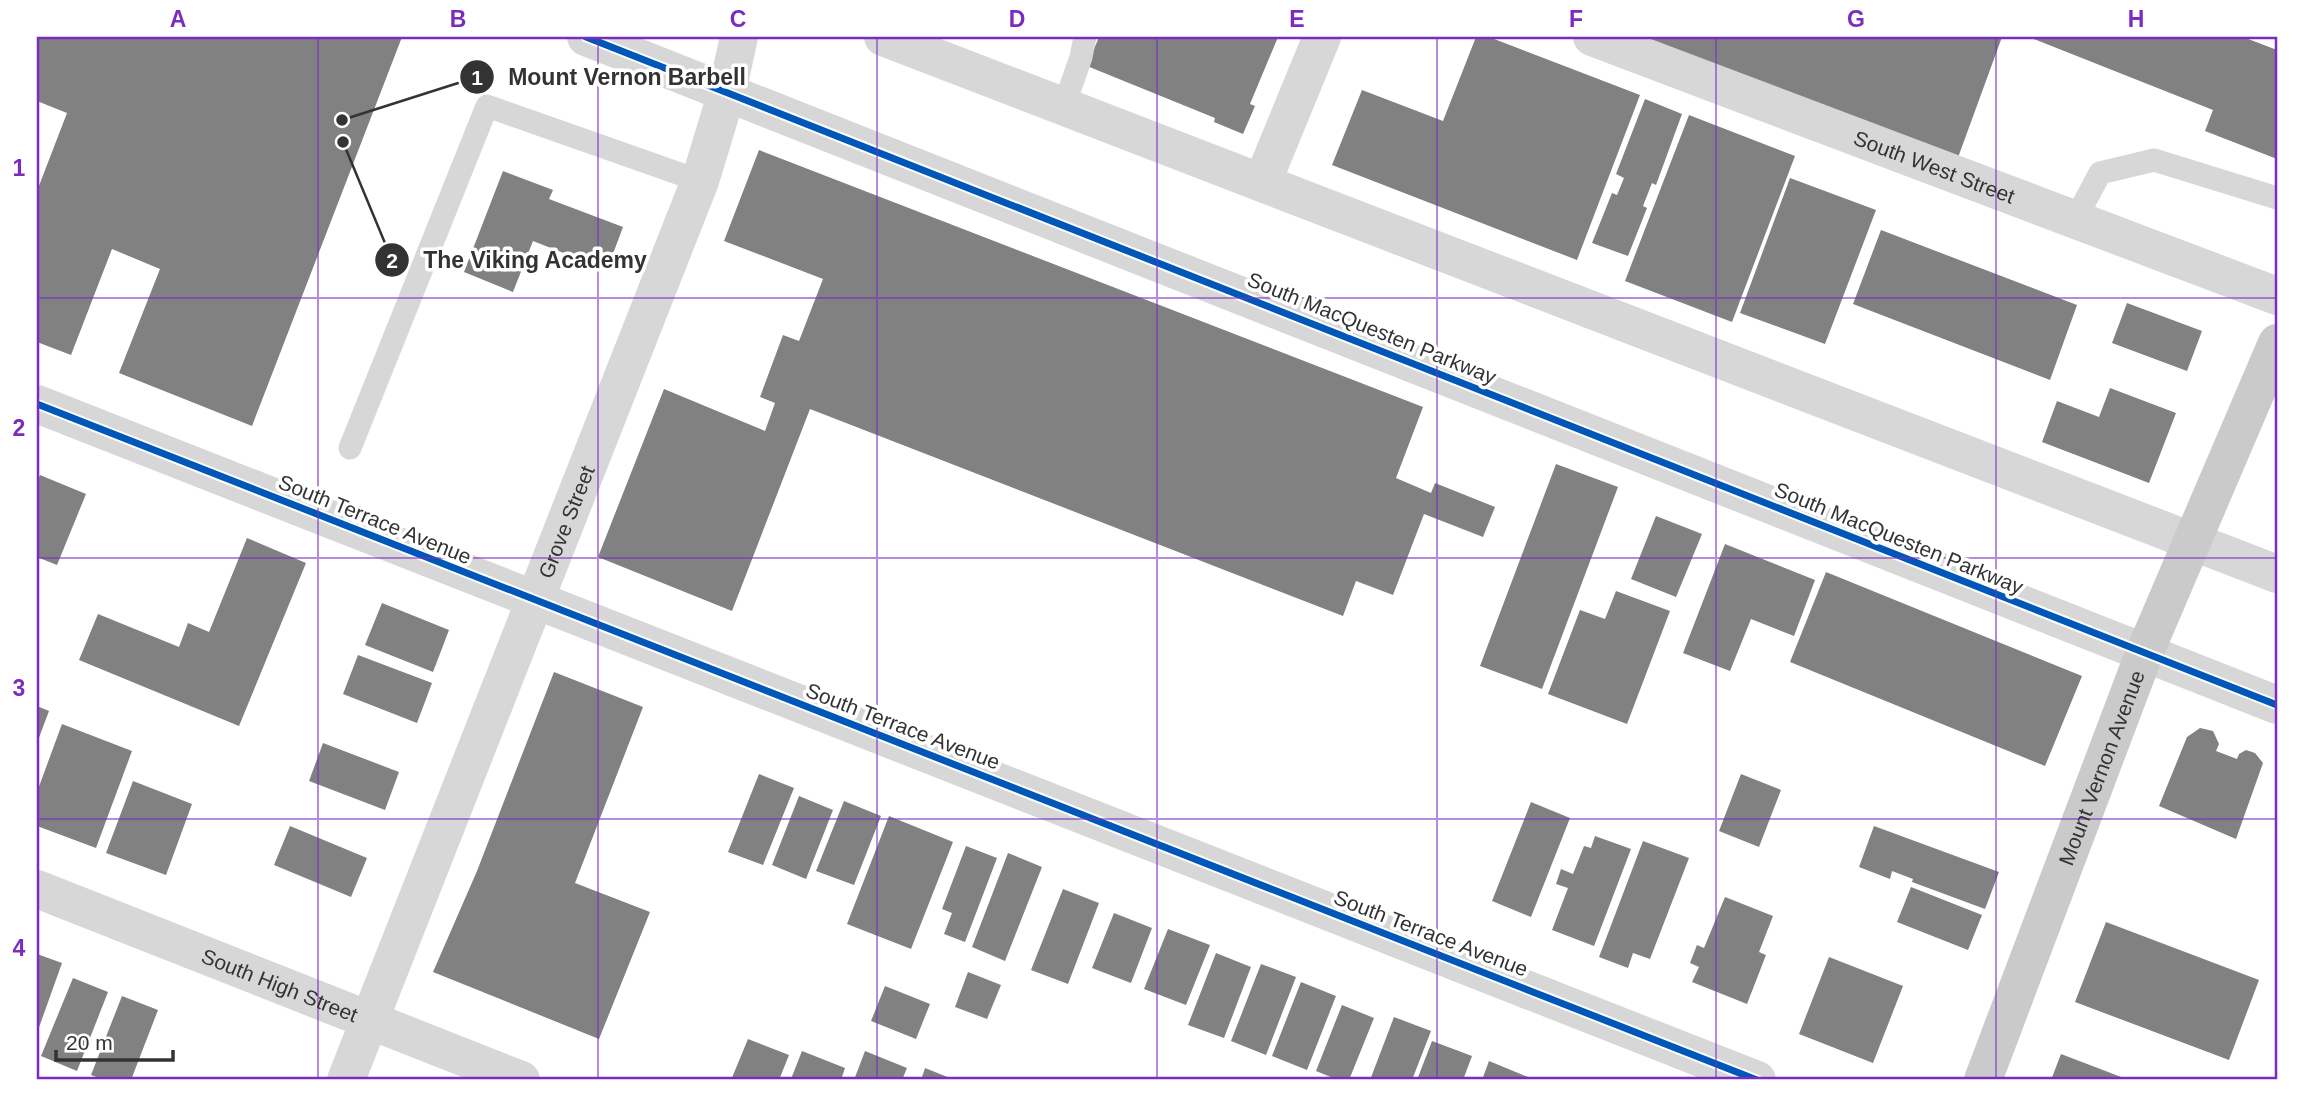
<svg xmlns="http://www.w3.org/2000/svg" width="2314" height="1117" viewBox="0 0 2314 1117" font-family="Arial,sans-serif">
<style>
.building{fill:#818181}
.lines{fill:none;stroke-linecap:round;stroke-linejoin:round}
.lane{stroke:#d7d7d7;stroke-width:23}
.street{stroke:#d7d7d7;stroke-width:38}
.primary{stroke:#cacaca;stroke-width:38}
.cycleway-casing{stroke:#fff;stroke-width:11}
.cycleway{stroke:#0057b8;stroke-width:7}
.grid{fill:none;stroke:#7b2cbf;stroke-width:2;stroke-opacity:0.55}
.labels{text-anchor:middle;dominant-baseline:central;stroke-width:7;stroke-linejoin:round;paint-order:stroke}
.street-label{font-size:21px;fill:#333;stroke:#fff}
.leader{fill:none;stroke:#333;stroke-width:2.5}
.callout-dot{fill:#333;stroke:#fff;stroke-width:2.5}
.mark-label{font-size:21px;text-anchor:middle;font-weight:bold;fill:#fff}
.callout-label{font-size:23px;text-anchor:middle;font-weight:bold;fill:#333;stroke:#fff;stroke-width:7;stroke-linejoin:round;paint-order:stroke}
.neatline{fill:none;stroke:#7b2cbf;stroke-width:2.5}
.grid-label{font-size:23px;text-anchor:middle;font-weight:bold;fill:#7b2cbf}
</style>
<rect width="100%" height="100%" fill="#fff"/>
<g class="building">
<polygon points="37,37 402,37 252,426 119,373 160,269 112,249 71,355 37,342 37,191 67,113 37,101"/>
<polygon points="1099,37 1278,37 1250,104 1255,106 1243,134 1214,122 1215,118 1087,66"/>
<polygon points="1476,37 1489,37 1640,95 1577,260 1332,165 1362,90 1443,121"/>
<polygon points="1639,37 2002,37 1956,163"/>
<polygon points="2029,37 2243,37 2277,50 2277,159 2205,131 2213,110"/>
<polygon points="1645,99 1682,114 1656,185 1652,183 1643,206 1647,208 1628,256 1592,243 1612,193 1617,195 1624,178 1616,174"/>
<polygon points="1689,115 1795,156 1732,322 1625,281"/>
<polygon points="759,150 1423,407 1396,478 1431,493 1435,483 1495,507 1483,537 1424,514 1393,595 1356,581 1343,616 810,409 732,611 598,557 664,389 765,431 775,403 760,397 783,335 799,341 823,279 724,241"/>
<polygon points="503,171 553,190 549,199 623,227 607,270 533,241 513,292 464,272"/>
<polygon points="1790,178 1876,210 1825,344 1740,313"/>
<polygon points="1881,230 2077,305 2050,380 1853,304"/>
<polygon points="2127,303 2202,331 2187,371 2112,343"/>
<polygon points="2110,388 2176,413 2149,483 2042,442 2057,401 2099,417"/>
<polygon points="1556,464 1618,487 1542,689 1480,666"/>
<polygon points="40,475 86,494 57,565 37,557 37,483"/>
<polygon points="1656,516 1702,534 1676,597 1631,579"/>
<polygon points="247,538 306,563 239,726 79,660 98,614 179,647 188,623 209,632"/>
<polygon points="1725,544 1815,580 1794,636 1751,619 1730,671 1683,653"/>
<polygon points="1826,572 2082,676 2045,766 1790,662"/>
<polygon points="1616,591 1670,611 1627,724 1548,694 1580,610 1605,619"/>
<polygon points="382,603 449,630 433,672 365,645"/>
<polygon points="358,655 432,683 417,723 343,694"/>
<polygon points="554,672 643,707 575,883 650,912 599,1039 433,972 477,871"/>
<polygon points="37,706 49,711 37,743"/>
<polygon points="62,724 132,751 96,848 37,826 37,792"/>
<polygon points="2200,728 2213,731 2219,744 2216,751 2237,759 2239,754 2246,750 2255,753 2263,763 2236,839 2159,806 2187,737"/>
<polygon points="323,743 399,772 385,810 309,781"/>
<polygon points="759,774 794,788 763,865 728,852"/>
<polygon points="1741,774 1781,790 1759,847 1719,831"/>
<polygon points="133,781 192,804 166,875 106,853"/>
<polygon points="799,796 833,810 806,879 772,865"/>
<polygon points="844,801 881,816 854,885 816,871"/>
<polygon points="1531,802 1570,818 1531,917 1492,901"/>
<polygon points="889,816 953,842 911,949 847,924"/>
<polygon points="290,826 367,858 351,897 274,865"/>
<polygon points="1874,826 1999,872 1985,909 1912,882 1913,879 1892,871 1890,879 1859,867"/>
<polygon points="1595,836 1631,849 1594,946 1552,930 1568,888 1556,884 1561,869 1573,874 1584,846 1591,848"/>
<polygon points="1643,841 1689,858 1650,959 1633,953 1628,968 1599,957"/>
<polygon points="966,846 997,858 965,942 944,934 952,913 942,909"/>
<polygon points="1008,853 1042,867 1005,961 972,947"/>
<polygon points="1911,887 1982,915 1968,950 1897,922"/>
<polygon points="1063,889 1099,903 1068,984 1031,970"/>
<polygon points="1725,897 1773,916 1759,952 1766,955 1747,1004 1692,982 1699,967 1690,963 1697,945 1704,948"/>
<polygon points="1114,913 1152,928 1131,983 1092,968"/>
<polygon points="2106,922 2259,980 2229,1060 2075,1002"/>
<polygon points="1168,929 1210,945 1186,1005 1144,989"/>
<polygon points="1216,953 1251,967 1224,1038 1188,1025"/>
<polygon points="37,954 62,963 37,1033"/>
<polygon points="1829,957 1903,986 1873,1063 1799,1034"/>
<polygon points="1261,964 1296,977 1266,1055 1231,1041"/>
<polygon points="968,972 1001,985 987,1019 955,1007"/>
<polygon points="73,978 108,992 77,1071 41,1056"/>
<polygon points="1301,982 1336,996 1307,1070 1272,1056"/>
<polygon points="885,986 930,1004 916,1039 871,1021"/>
<polygon points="122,996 158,1010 131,1080 105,1080 91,1075"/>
<polygon points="1342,1005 1374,1018 1349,1080 1338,1080 1316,1071"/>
<polygon points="1394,1017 1431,1031 1412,1080 1370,1080"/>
<polygon points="748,1039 789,1055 779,1080 731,1080"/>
<polygon points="1432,1041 1472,1056 1463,1080 1417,1080"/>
<polygon points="802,1051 845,1068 841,1080 791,1079"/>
<polygon points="865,1051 907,1068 902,1080 854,1080"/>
<polygon points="2061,1054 2129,1080 2051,1080"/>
<polygon points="1489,1061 1528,1077 1526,1080 1482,1080"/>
<polygon points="925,1068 955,1080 921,1080"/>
</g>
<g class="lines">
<g class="lane">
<polyline points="1064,106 1081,57 1085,37"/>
<polyline points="2075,220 2100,173 2154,160 2277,198"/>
<polyline points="350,448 487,106 700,181"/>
</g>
<g class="street">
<polyline points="586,37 2277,705"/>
<polyline points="883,37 2277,574"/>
<path id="s1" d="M1592,37L2277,296"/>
<polyline points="1262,183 1322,37"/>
<polyline points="37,404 1757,1080"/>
<path id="s2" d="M37,889L521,1080"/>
<path id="s3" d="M346,1080L700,181L727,92L739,37"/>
</g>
<path class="primary" id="s4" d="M1983,1080L2144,654L2277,343"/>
<g class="cycleway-casing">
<g id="cycleway">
<polyline points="586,37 2277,705"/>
<polyline points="37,404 1757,1080"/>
</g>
</g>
<use href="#cycleway" class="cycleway"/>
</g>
<path class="grid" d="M318,37V1080M598,37V1080M877,37V1080M1157,37V1080M1437,37V1080M1716,37V1080M1996,37V1080M37,298H2277M37,558H2277M37,819H2277"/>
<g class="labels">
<g class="street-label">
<text stroke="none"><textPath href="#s1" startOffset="366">South West Street</textPath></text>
<text transform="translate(1372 328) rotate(22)">South MacQuesten Parkway</text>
<text transform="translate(375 519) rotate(22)">South Terrace Avenue</text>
<text stroke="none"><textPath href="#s3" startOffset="600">Grove Street</textPath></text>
<text transform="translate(1899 538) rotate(22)">South MacQuesten Parkway</text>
<text transform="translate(903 726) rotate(21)">South Terrace Avenue</text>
<text stroke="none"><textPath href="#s4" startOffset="334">Mount Vernon Avenue</textPath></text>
<text transform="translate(1431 933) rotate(21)">South Terrace Avenue</text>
<text stroke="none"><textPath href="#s2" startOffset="261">South High Street</textPath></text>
</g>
</g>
<path class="leader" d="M342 120L477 77M343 142L392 260"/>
<g class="callout-dot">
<circle cx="342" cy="120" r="7"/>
<circle cx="343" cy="142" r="7"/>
<circle cx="477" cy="77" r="18"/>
<circle cx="392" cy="260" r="18"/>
</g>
<g class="mark-label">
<text x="477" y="85">1</text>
<text x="392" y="268">2</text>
</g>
<g class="callout-label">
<text x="627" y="85">Mount Vernon Barbell</text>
<text x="535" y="268">The Viking Academy</text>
</g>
<rect width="2314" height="1117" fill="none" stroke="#ffffff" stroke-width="77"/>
<path d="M56 1050v10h117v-10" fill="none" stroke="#333333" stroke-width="3.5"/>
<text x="66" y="1050" font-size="21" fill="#333333" stroke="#ffffff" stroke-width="5" paint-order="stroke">20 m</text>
<rect x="38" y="38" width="2238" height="1040" class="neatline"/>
<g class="grid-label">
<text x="178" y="27">A</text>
<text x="458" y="27">B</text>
<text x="738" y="27">C</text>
<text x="1017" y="27">D</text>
<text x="1297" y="27">E</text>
<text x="1576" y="27">F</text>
<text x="1856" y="27">G</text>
<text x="2136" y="27">H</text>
<text x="19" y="176">1</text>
<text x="19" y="436">2</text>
<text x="19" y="696">3</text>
<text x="19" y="956">4</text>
</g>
</svg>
